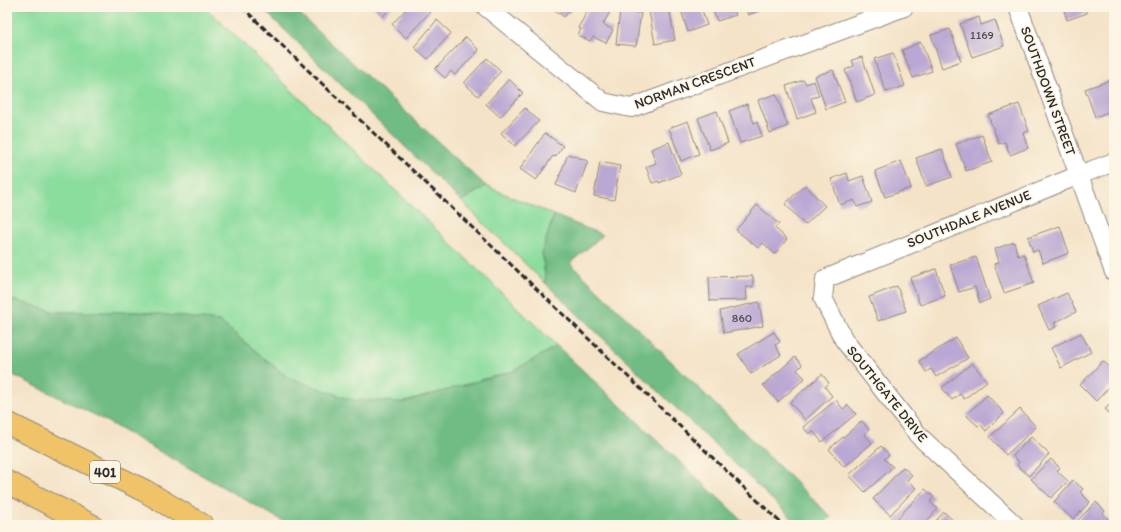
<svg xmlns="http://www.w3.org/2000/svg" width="1121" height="532" viewBox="0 0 1121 532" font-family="Itim,sans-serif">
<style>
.green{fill:#8bdd9d;stroke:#5b8464}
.forest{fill:#70bc84;stroke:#4e7458}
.building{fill:#baa7d3}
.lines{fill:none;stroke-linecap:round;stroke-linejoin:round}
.street-casing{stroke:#908779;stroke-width:20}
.highway-casing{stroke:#908779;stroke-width:24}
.street{stroke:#fff;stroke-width:18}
.highway{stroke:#f0c369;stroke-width:22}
.rail{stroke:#2b2b2b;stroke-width:3;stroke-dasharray:6 3;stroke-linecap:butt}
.labels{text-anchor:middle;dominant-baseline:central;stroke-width:3.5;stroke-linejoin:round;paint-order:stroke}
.number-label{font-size:12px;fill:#4f4a55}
.shield{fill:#fcf5e5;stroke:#6a6863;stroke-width:1}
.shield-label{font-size:13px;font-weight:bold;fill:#2b2b2b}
.street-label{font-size:14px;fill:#2b2b2b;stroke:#fcf5e5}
</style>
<rect width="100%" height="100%" fill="#fcf5e5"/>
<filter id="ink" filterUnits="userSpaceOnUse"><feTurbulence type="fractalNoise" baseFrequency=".025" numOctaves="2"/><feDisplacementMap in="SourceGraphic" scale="8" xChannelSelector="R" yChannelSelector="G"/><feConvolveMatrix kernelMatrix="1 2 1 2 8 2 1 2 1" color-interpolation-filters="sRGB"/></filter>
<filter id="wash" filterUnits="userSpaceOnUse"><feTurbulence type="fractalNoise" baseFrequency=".012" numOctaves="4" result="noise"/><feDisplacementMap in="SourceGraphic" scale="16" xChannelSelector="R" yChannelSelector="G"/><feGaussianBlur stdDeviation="0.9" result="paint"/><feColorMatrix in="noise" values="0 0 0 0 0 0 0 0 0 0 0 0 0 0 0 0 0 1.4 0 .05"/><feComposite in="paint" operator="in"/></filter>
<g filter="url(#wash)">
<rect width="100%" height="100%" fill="#f4e3c7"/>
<g class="green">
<polygon points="7,7 205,7 557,346 513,371 405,402 351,400 287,377 219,321 141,312 55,312 7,298"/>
<polygon points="486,186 554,215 542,252 546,284 461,201"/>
</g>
<g class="forest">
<polygon points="261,7 292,7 486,186 461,201"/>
<polygon points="554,215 603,235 570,263 831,517 821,525 799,525 546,284 542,252"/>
<polygon points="7,298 55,312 141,312 219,321 287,377 352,400 405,402 513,371 557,346 747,525 290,525 97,416 7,372"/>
</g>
<g id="blocks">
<g class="building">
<polygon points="373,7 392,7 383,16"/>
<polygon points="408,7 424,7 430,12 406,38 392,24"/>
<polygon points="551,7 573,7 564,17"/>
<polygon points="590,7 613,7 603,24 613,30 606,43 593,37 590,41 578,35 581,29 578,28"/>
<polygon points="669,7 675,40 655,44 649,11"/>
<polygon points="680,7 701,7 707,25 688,32"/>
<polygon points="712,7 733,7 736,15 717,21"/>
<polygon points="745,7 766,7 767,8 748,15"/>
<polygon points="1063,7 1085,7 1087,13 1067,20"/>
<polygon points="620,11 641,13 636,46 616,44"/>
<polygon points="979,17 981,25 995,20 1004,46 972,57 960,24"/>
<polygon points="437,20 451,33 428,59 414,47"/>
<polygon points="950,29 961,61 942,68 931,35"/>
<polygon points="466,37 479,50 455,75 451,71 445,78 435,69"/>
<polygon points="921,42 932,71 913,78 902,50"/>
<polygon points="893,53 905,86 886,92 874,59"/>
<polygon points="862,57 875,95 857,102 845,70 854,66 852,60"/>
<polygon points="487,58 501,71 478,96 464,83"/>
<polygon points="833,70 845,102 826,109 815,76"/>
<polygon points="509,79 523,93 500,117 486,104"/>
<polygon points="1113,79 1114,117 1111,118 1108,112 1095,117 1085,89"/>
<polygon points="804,80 806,84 814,81 819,96 811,98 816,112 797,119 786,86"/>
<polygon points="776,94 788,126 770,133 758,100"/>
<polygon points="747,104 754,123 757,122 762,136 740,143 729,111"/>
<polygon points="1019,104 1029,131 1023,133 1028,148 1010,155 1005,142 999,144 988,115"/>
<polygon points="525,108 539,121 515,146 501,133"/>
<polygon points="717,111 728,143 710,150 698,118"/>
<polygon points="688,121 699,154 681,161 669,128"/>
<polygon points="545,133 563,146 555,157 553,156 536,180 520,169"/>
<polygon points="982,135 992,162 966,171 956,144"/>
<polygon points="669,142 681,174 659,183 659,181 652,183 646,167 656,163 651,149"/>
<polygon points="942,149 952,177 926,186 916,158"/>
<polygon points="568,154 588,161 576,193 556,185"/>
<polygon points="901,161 911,188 885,197 875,171"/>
<polygon points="600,162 620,166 614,200 594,196"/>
<polygon points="847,173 849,181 863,176 872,202 857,207 854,200 840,205 831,179"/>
<polygon points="805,185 825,206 805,225 785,204"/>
<polygon points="757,205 779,224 775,228 787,239 775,254 763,243 758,248 736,230"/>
<polygon points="1060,226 1069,253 1043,263 1038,250 1033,252 1028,237"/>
<polygon points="1014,242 1018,256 1024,254 1034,283 1004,293 994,264 999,262 995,249"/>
<polygon points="976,257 990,299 980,303 975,287 959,292 950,265"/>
<polygon points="936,269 945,296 920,305 910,278"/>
<polygon points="753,276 753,287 746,287 747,300 710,301 709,277"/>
<polygon points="897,286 906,311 878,321 869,297"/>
<polygon points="1067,293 1076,312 1054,323 1056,327 1049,330 1038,306"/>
<polygon points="759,302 763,326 724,333 720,311"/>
<polygon points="774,332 780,342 775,345 781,355 751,374 738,354"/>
<polygon points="1081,333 1091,352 1061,368 1051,348"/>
<polygon points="956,338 968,358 936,377 931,369 926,372 919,361"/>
<polygon points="795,357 802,365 797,370 805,378 778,402 763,385"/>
<polygon points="1103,361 1114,371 1114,382 1096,401 1080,385"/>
<polygon points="972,363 987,381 964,399 960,394 952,400 942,388"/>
<polygon points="822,374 829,383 825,387 832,396 805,420 790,402"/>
<polygon points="987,395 1004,413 986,431 980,424 978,426 966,415"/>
<polygon points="836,400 843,409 848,405 856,414 822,442 813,431 809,434 803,427"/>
<polygon points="1114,400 1114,418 1105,409"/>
<polygon points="1020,409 1036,427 1006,455 990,437"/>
<polygon points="862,421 869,430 864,434 872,443 844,467 829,449"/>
<polygon points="1031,437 1049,454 1029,476 1017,465 1019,462 1013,456"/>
<polygon points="881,446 889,455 884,459 893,467 865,492 849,475"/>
<polygon points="1051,459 1060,468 1057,471 1068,481 1051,498 1031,479"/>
<polygon points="903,467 912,475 907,480 916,488 890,515 873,499"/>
<polygon points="1073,480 1083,489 1080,492 1090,502 1073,519 1054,502"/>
<polygon points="925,489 934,497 930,502 938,509 923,525 900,525 895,521"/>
<polygon points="1096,502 1105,511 1103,514 1112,524 1111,525 1079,525 1076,522"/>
<polygon points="944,512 958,525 932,525"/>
</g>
</g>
</g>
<g filter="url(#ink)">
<use href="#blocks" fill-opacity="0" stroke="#908779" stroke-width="1"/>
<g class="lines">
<g class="street-casing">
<g id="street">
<polyline points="486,7 603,102 631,108 904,7"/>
<polyline points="1018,7 1114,272"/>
<polyline points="1015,525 919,436 844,340 823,298 825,279 1079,175 1114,162"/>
</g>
</g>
<g class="highway-casing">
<g id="highway">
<polyline points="7,423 145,491 202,525"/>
<polyline points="7,482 91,525"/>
</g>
</g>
<use href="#street" class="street"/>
<use href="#highway" class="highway"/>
<polyline class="rail" points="242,7 783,525"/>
</g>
</g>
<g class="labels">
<g class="number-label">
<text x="982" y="35">1169</text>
<text x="742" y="318">860</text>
</g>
<rect class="shield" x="90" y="461" width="30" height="22" rx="3"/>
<g class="shield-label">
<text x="105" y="472">401</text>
</g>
<g class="street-label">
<text transform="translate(695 83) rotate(-20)">NORMAN CRESCENT</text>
<text transform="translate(1048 91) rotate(70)">SOUTHDOWN STREET</text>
<text transform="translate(969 219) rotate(-22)">SOUTHDALE AVENUE</text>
<text transform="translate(887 394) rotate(51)">SOUTHGATE DRIVE</text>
</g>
</g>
<rect width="1121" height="532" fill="none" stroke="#fcf5e5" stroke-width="24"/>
</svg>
